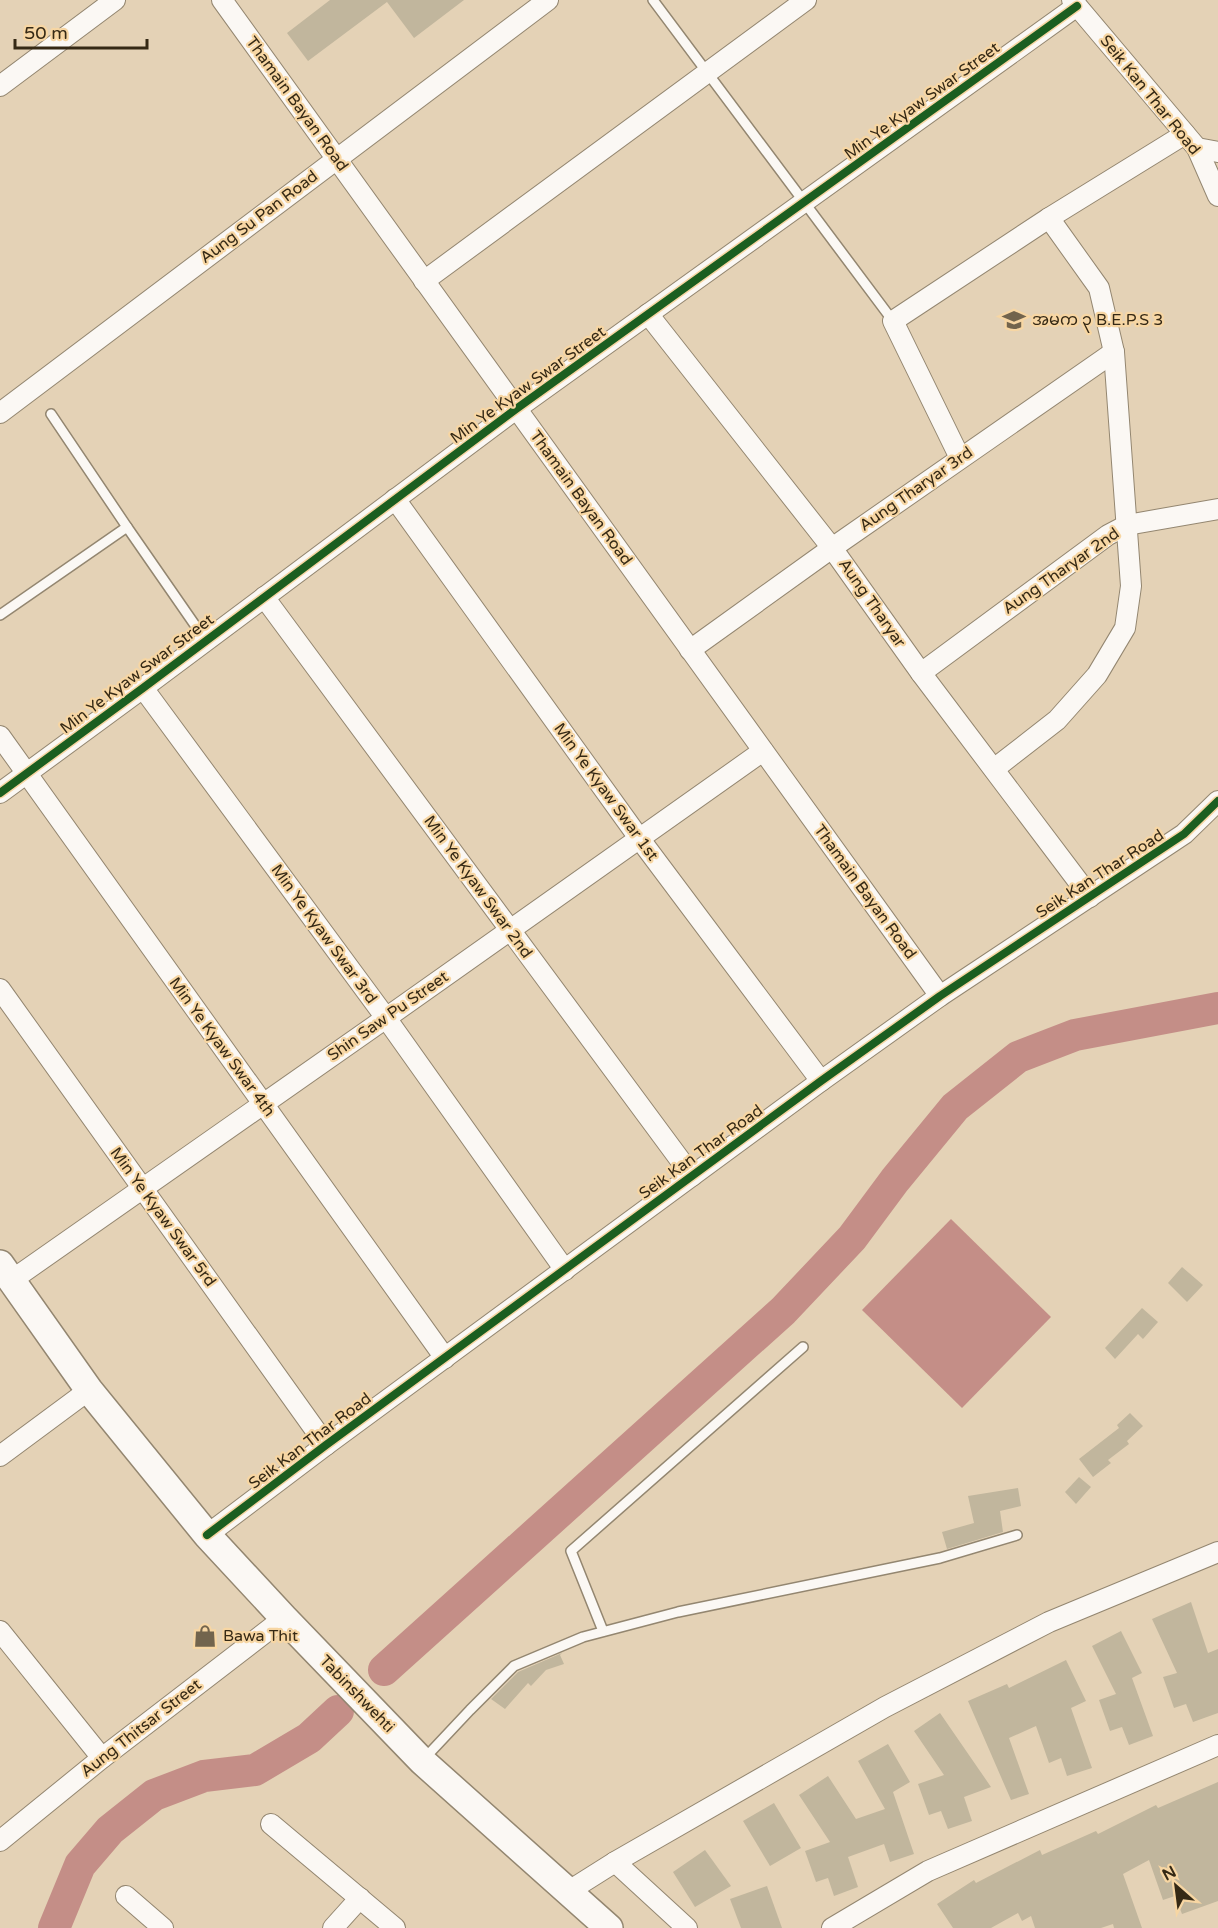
<svg xmlns="http://www.w3.org/2000/svg" width="1218" height="1928" viewBox="0 0 1218 1928" font-family="'Varela Round','Noto Sans Myanmar',sans-serif">
<style>
.water{fill:#c48e87}
.lines{fill:none;stroke-linecap:round;stroke-linejoin:round}
.river{stroke:#c48e87;stroke-width:32}
.building{fill:#c1b69d}
.service-casing{stroke:#938670;stroke-width:12}
.minor-casing{stroke:#938670;stroke-width:22}
.secondary-casing{stroke:#938670;stroke-width:30}
.service{stroke:#fbf8f4;stroke-width:9}
.minor{stroke:#fbf8f4;stroke-width:20}
.secondary{stroke:#fbf8f4;stroke-width:27}
.cycleway-casing{stroke:#f7d6a3;stroke-width:11}
.cycleway{stroke:#1b5e20;stroke-width:8}
.labels{text-anchor:middle;dominant-baseline:central;stroke-width:4.5;stroke-linejoin:round;paint-order:stroke}
.street-label{font-size:16px;fill:#352915;stroke:#f7d6a3}
.poi-label{font-size:16px;fill:#352915;stroke:#f7d6a3;text-anchor:start}
</style>
<rect width="100%" height="100%" fill="#e4d2b6"/>
<polygon class="water" points="951,1219 1051,1317 962,1408 862,1310"/>
<g class="lines">
<g class="river">
<polyline points="384,1670 783,1311 852,1238 895,1180 955,1107 1018,1057 1075,1035 1218,1008"/>
<polyline points="54,1928 80,1865 110,1830 154,1795 204,1776 255,1770 309,1738 338,1711"/>
</g>
</g>
<g class="building">
<polygon points="330,0 464,0 414,38 387,2 308,61 287,33"/>
<polygon points="1182,1267 1203,1285 1187,1302 1168,1283"/>
<polygon points="1142,1308 1158,1322 1143,1339 1138,1334 1115,1359 1105,1348"/>
<polygon points="1130,1413 1143,1426 1127,1441 1129,1444 1108,1460 1111,1463 1093,1477 1079,1459 1119,1428 1117,1425"/>
<polygon points="1079,1477 1091,1487 1076,1504 1065,1492"/>
<polygon points="1018,1488 1021,1506 1000,1511 1003,1532 947,1549 942,1532 974,1523 968,1496"/>
<polygon points="1191,1602 1208,1653 1218,1649 1218,1713 1193,1722 1186,1704 1174,1708 1163,1677 1177,1673 1152,1619"/>
<polygon points="1121,1631 1142,1673 1132,1678 1153,1736 1129,1745 1122,1727 1110,1731 1099,1700 1116,1694 1092,1646"/>
<polygon points="562,1653 560,1655 564,1664 546,1670 531,1686 528,1683 505,1709 491,1699 518,1672"/>
<polygon points="1066,1660 1086,1701 1071,1708 1092,1768 1067,1776 1061,1758 1049,1763 1036,1726 1009,1738 1029,1794 1011,1800 968,1701 1007,1684 1009,1688"/>
<polygon points="940,1713 991,1787 964,1797 972,1821 948,1829 941,1811 929,1815 918,1784 944,1775 914,1731"/>
<polygon points="888,1744 910,1782 893,1792 914,1854 890,1862 884,1844 848,1857 858,1887 834,1896 828,1878 816,1882 805,1851 830,1842 799,1795 828,1776 856,1819 885,1809 858,1761"/>
<polygon points="1218,1782 1218,1901 1182,1914 1175,1896 1163,1900 1149,1860 1123,1874 1142,1928 1114,1928 1113,1924 1101,1928 1035,1928 1031,1916 1022,1921 1018,1913 991,1928 953,1928 937,1904 974,1880 976,1883 1040,1850 1042,1855 1096,1831 1098,1834 1156,1805 1158,1808"/>
<polygon points="774,1803 801,1848 770,1866 743,1821"/>
<polygon points="705,1850 731,1886 695,1907 673,1872"/>
<polygon points="767,1886 782,1928 741,1928 730,1899"/>
</g>
<g class="lines">
<g class="service-casing">
<g id="service">
<polyline points="653,0 893,321"/>
<polyline points="51,414 127,527"/>
<polyline points="0,615 127,527 206,641"/>
<polyline points="603,1631 571,1551 803,1347"/>
<polyline points="423,1760 470,1710 514,1666 583,1637 678,1612 940,1558 1017,1535"/>
</g>
</g>
<g class="minor-casing">
<g id="minor">
<polyline points="222,0 940,996"/>
<polyline points="1072,0 1197,148 1218,196"/>
<polyline points="0,86 115,0"/>
<polyline points="1197,148 1218,152"/>
<polyline points="424,281 806,0"/>
<polyline points="648,314 832,548 921,673 1090,897"/>
<polyline points="0,413 548,0"/>
<polyline points="960,458 893,321 1049,218 1185,134"/>
<polyline points="395,499 639,838 821,1081"/>
<polyline points="264,597 692,1176"/>
<polyline points="690,650 832,548 1114,352"/>
<polyline points="921,673 1108,535 1127,525 1218,509"/>
<polyline points="143,688 386,1018 565,1270"/>
<polyline points="0,736 445,1358"/>
<polyline points="994,769 1057,720 1097,675 1125,628 1131,586 1114,352 1099,288 1049,218"/>
<polyline points="0,793 143,688 516,409 1077,6"/>
<polyline points="0,989 326,1445"/>
<polyline points="12,1280 386,1018 763,751"/>
<polyline points="0,1456 89,1390"/>
<polyline points="207,1535 326,1445 821,1081 940,996 1184,834 1218,801"/>
<polyline points="0,1631 102,1758"/>
<polyline points="271,1824 395,1928"/>
<polyline points="0,1841 102,1758 284,1618"/>
<polyline points="569,1891 615,1862"/>
<polyline points="126,1896 163,1928"/>
<polyline points="333,1928 360,1898"/>
<polyline points="687,1928 615,1862 885,1707 1049,1622 1218,1552"/>
<polyline points="832,1928 928,1871 1218,1745"/>
</g>
</g>
<g class="secondary-casing">
<polyline id="secondary" points="0,1264 89,1390 207,1535 284,1618 422,1761 609,1928"/>
</g>
<use href="#service" class="service"/>
<use href="#minor" class="minor"/>
<use href="#secondary" class="secondary"/>
<g class="cycleway-casing">
<g id="cycleway">
<polyline points="0,793 143,688 516,409 1077,6"/>
<polyline points="207,1535 326,1445 821,1081 940,996 1184,834 1218,801"/>
</g>
</g>
<use href="#cycleway" class="cycleway"/>
</g>
<defs>
<g id="school-bare" transform="scale(1.8)"><path d="M0-5L7-2L0 1L-7-2ZM-4 1L0 2.5L4 1V4Q0 6-4 4Z" fill="#72644d" stroke="#f7d6a3" stroke-width="2.5" paint-order="stroke"/></g>
<g id="shop-bare" transform="scale(1.8)"><path d="M-5-2.5h2.3a2.7 3.5 0 0 1 5.4 0H5L5.5 6h-11ZM-1.5-2.5h3a1.5 2.3 0 0 0-3 0Z" fill="#72644d" stroke="#f7d6a3" stroke-width="2.5" paint-order="stroke"/></g>
</defs>
<g fill-rule="evenodd">
<use href="#school-bare" x="1014" y="320"/>
<use href="#shop-bare" x="205" y="1636"/>
</g>
<g class="labels">
<g class="street-label">
<text transform="translate(1150 95) rotate(51)">Seik Kan Thar Road</text>
<text transform="translate(922 101) rotate(-36)">Min Ye Kyaw Swar Street</text>
<text transform="translate(297 104) rotate(54)">Thamain Bayan Road</text>
<text transform="translate(259 217) rotate(-37)">Aung Su Pan Road</text>
<text transform="translate(528 385) rotate(-36)">Min Ye Kyaw Swar Street</text>
<text transform="translate(916 489) rotate(-35)">Aung Tharyar 3rd</text>
<text transform="translate(581 498) rotate(54)">Thamain Bayan Road</text>
<text transform="translate(1061 571) rotate(-35)">Aung Tharyar 2nd</text>
<text transform="translate(872 603) rotate(55)">Aung Tharyar</text>
<text transform="translate(137 674) rotate(-37)">Min Ye Kyaw Swar Street</text>
<text transform="translate(606 792) rotate(54)">Min Ye Kyaw Swar 1st</text>
<text transform="translate(1100 874) rotate(-33)">Seik Kan Thar Road</text>
<text transform="translate(478 887) rotate(54)">Min Ye Kyaw Swar 2nd</text>
<text transform="translate(865 892) rotate(54)">Thamain Bayan Road</text>
<text transform="translate(324 934) rotate(54)">Min Ye Kyaw Swar 3rd</text>
<text transform="translate(388 1016) rotate(-35)">Shin Saw Pu Street</text>
<text transform="translate(222 1047) rotate(54)">Min Ye Kyaw Swar 4th</text>
<text transform="translate(701 1152) rotate(-36)">Seik Kan Thar Road</text>
<text transform="translate(163 1217) rotate(54)">Min Ye Kyaw Swar 5rd</text>
<text transform="translate(310 1441) rotate(-37)">Seik Kan Thar Road</text>
<text transform="translate(357 1694) rotate(46)">Tabinshwehti</text>
<text transform="translate(141 1728) rotate(-38)">Aung Thitsar Street</text>
</g>
<g class="poi-label">
<text x="1032" y="320">အမက ၃ B.E.P.S 3</text>
<text x="223" y="1636">Bawa Thit</text>
</g>
</g>
<g transform="translate(1176 1886) rotate(332)" stroke="#f7d6a3" stroke-width="4.5" paint-order="stroke">
<path d="M0-4.5L10 22L0 15L-10 22Z" fill="#352915"/>
<text y="-9" font-size="16" font-weight="bold" text-anchor="middle" fill="#352915">N</text>
</g>
<path d="M15 39v9h132v-9" fill="none" stroke="#352915" stroke-width="3"/>
<text x="24" y="39" font-size="18" fill="#352915" stroke="#f7d6a3" stroke-width="4.5" paint-order="stroke">50 m</text>
</svg>
